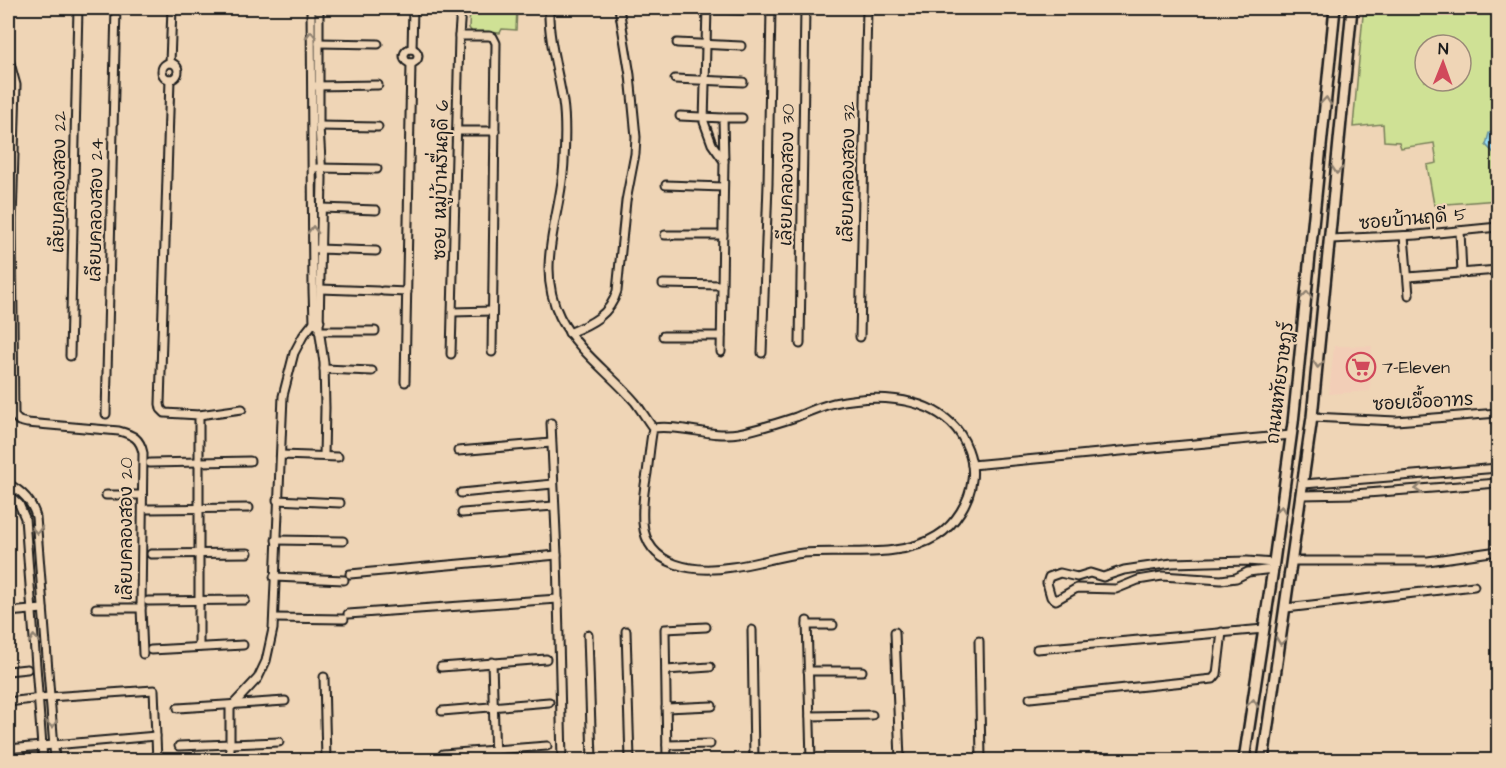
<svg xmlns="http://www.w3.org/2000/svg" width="1506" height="768" viewBox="0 0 1506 768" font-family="'Architects Daughter','Playpen Sans Thai',sans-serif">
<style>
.built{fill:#f2ceb7}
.green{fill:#cfe195;stroke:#767e58;stroke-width:1.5;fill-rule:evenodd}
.water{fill:#95ddf6;stroke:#65909f;stroke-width:1.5}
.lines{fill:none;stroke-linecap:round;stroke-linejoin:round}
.minor-casing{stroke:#1c1c1c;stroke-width:11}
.secondary-casing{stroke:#1c1c1c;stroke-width:14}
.minor{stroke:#efd5b6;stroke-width:7}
.secondary{stroke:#efd5b6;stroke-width:9}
.oneway{stroke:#908271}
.labels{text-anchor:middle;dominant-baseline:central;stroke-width:4.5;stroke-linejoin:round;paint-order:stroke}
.street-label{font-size:18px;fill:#1c1c1c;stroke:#efd5b6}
.poi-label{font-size:18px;fill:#1c1c1c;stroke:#efd5b6;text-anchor:start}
</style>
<rect width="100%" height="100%" fill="#efd5b6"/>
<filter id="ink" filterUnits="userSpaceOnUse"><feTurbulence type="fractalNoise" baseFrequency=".0167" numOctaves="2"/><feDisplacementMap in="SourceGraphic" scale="12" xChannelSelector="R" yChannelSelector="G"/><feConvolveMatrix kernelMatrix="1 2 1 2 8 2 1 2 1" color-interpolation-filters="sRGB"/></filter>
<g filter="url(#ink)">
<polygon class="built" points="1334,346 1372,346 1370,391 1329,394"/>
<g class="green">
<polygon points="470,8 517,8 516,30 502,29 500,33 472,32 469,28"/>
<path d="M1447,8H1498V132L1495,131L1486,145L1498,157V200L1434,205L1427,165L1437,163L1434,143L1401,148L1399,142L1384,141L1383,124L1353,127L1363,15ZM1425,45H1461V81H1425Z"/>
</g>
<polygon class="water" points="1495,131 1498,132 1498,157 1486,145 1489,133"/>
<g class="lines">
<g class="minor-casing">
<g id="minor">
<path d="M9,8L8,56L16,85L12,221L14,416L19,421L27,423L119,431C133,435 140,438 143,453L141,608L143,654"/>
<polyline points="311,8 313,290 314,322 315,324"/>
<polyline points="319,8 319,126 322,178 319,328 324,363 325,408 324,456"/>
<path d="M549,8C548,39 558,71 563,102C566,121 565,142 564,161C562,214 534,266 560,317C578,352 610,373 635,402C641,410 647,420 653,428C650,443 649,458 647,473C644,489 642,507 643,523C647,568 696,573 732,567C756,564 779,556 803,553C844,550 901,559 937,536C955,525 970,501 972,480C975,461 965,436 951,423C921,395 872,395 834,403C821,406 808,412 796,417C778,423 758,429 739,433C710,438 682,424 653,428"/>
<polyline points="676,8 744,10"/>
<polyline points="707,8 704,122 712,144 724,161 721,352"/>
<polyline points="459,36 489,36 493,37 496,43 492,352"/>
<polyline points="319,43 378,44"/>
<polyline points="677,43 741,46"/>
<circle cx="411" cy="56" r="7"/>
<polyline points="412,49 413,8"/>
<circle cx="170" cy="71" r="8"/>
<polyline points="170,63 172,8"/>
<polyline points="170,79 160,404 161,409 165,413 199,415 199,647"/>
<polyline points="675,79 743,82"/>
<polyline points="314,86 378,85"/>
<polyline points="680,116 723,118 724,161"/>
<polyline points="723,118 742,118"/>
<polyline points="319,126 378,127"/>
<polyline points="457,131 495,131"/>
<polyline points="317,168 377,169"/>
<polyline points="666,185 723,187"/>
<polyline points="322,208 376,210"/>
<polyline points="1460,231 1462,273"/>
<polyline points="665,235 723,235"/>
<polyline points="1404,236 1409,295"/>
<polyline points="1331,239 1417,235 1498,227"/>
<polyline points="318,249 376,251"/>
<polyline points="1408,277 1498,270"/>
<polyline points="663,284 722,285"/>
<polyline points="320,289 378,291"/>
<polyline points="383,291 407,292"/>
<polyline points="453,312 492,311"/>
<polyline points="319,331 375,331"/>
<path d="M569,333C591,324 610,315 617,291L626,201L635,154L636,137L630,75L619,8"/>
<polyline points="663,336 721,336"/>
<polyline points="860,337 867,8"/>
<polyline points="800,344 805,8"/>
<polyline points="762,353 768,184 771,8"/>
<polyline points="451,354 459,36 461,8"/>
<polyline points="70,356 78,8"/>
<polyline points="324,369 372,371"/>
<polyline points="405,382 411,63"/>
<polyline points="106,414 116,8"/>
<polyline points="199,415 242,409"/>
<polyline points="1312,417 1396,421 1498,413"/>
<polyline points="551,423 557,555 562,760"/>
<polyline points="458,451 551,443"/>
<polyline points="281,455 338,457"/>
<polyline points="150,463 250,461"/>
<polyline points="972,465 1291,435"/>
<path d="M8,484C22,491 32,501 36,517L55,760"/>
<polyline points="1304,484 1498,468"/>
<polyline points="461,493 553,484"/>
<polyline points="8,494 19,504 25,518 43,760"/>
<polyline points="106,495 142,495"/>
<polyline points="1302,495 1354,494 1498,483"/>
<polyline points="277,500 340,503"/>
<polyline points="148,509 249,508"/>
<polyline points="462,513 554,506"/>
<polyline points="276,540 343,541"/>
<polyline points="151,554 248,553"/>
<polyline points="1293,561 1428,561 1498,551"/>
<polyline points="1273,569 1248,572 1236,578 1221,580 1162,576 1138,580 1116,589 1077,588 1056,600 1051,597 1047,583 1049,577 1060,573 1077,577 1090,573 1103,577 1124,570 1172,563 1247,561 1274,563"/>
<polyline points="350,574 557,555"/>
<polyline points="274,577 344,580"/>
<polyline points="148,601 245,600"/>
<polyline points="96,608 141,608"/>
<polyline points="1286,608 1474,586"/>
<polyline points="8,612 43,609"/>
<polyline points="348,614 558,599"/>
<polyline points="274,618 344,619"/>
<polyline points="807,621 811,760"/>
<polyline points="807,625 833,625"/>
<polyline points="752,630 754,760"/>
<polyline points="626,631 630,760"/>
<polyline points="895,632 900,760"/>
<polyline points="588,635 592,760"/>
<polyline points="979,641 981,760"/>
<polyline points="1037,649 1264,629"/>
<polyline points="151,650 243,645"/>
<polyline points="492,662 495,760"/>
<polyline points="441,667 546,659"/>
<polyline points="666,670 710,667"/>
<polyline points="8,671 27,669"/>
<polyline points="808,671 862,671"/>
<polyline points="324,677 326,760"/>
<polyline points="1030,698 1213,679 1217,674 1222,632"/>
<polyline points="8,702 49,697 154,690 157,760"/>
<polyline points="178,708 285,701"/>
<polyline points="666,708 712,706"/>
<polyline points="442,711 549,702"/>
<polyline points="810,716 872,715"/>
<polyline points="667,745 710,744"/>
<polyline points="179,746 279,742"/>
<polyline points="8,749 156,736"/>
<polyline points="443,754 547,746"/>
<polyline points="230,760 230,708 258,678 266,661 273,629 283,396 294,353 303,336 314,322 320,321"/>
<polyline points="667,760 665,629 706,627"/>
<polyline points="811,760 862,760"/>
</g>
</g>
<g class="secondary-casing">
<g id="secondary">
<polyline points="1244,760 1273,569 1293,423 1335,8"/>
<polyline points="1263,760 1312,417 1352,8"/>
</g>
</g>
<use href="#minor" class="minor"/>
<use href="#secondary" class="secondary"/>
</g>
<defs><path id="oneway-chevron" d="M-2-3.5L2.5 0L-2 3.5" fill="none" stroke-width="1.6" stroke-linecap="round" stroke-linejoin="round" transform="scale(1.5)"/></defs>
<g class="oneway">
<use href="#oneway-chevron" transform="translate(311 35) rotate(-90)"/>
<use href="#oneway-chevron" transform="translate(1326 101) rotate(-84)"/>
<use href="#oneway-chevron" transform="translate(1337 170) rotate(95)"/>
<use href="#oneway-chevron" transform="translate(313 230) rotate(-89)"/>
<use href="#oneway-chevron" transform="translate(1307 295) rotate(-84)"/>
<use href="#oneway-chevron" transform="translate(1318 364) rotate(95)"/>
<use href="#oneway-chevron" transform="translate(1419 489) rotate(176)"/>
<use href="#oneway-chevron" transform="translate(1281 510) rotate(-82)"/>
<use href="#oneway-chevron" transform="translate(37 530) rotate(86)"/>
<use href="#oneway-chevron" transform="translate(34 639) rotate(-95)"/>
<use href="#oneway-chevron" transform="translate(1281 641) rotate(98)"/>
<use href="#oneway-chevron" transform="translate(1253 703) rotate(-82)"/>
<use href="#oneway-chevron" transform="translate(52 724) rotate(85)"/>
</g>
</g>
<defs>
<g id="supermarket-ring" transform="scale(1.5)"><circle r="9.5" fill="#efd5b6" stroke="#d1495b" stroke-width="1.5"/><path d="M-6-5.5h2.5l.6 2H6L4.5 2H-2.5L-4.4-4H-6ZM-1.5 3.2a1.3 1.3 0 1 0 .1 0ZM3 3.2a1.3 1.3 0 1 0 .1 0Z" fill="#d1495b"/></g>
</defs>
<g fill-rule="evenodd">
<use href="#supermarket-ring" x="1361" y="367"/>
</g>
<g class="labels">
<g class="street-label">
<text transform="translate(848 172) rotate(-89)">เลียบคลองสอง 32</text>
<text transform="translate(787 175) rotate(-89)">เลียบคลองสอง 30</text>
<text transform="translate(441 180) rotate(-89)">ซอย หมู่บ้านรื่นฤดี 6</text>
<text transform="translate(59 182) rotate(-89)">เลียบคลองสอง 22</text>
<text transform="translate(96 210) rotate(-89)">เลียบคลองสอง 24</text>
<text transform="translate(1413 219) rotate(-5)">ซอยบ้านฤดี 5</text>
<text transform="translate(1280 383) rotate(-83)">ถนนหทัยราษฎร์</text>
<text transform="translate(1423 402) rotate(-3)">ซอยเอื้ออาทร</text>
<text transform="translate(126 529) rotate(-90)">เลียบคลองสอง 20</text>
</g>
<g class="poi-label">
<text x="1382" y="367">7-Eleven</text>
</g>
</g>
<rect width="1506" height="768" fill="none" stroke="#efd5b6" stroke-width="30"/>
<rect x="15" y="15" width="1476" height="738" fill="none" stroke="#1c1c1c" stroke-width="2" filter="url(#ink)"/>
<g transform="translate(1443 63) rotate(1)"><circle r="28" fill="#efd5b6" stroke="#9b8b78" stroke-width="1.5"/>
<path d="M0-4.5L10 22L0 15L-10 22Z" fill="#d1495b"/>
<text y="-9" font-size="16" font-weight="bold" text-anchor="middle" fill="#1c1c1c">N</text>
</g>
</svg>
